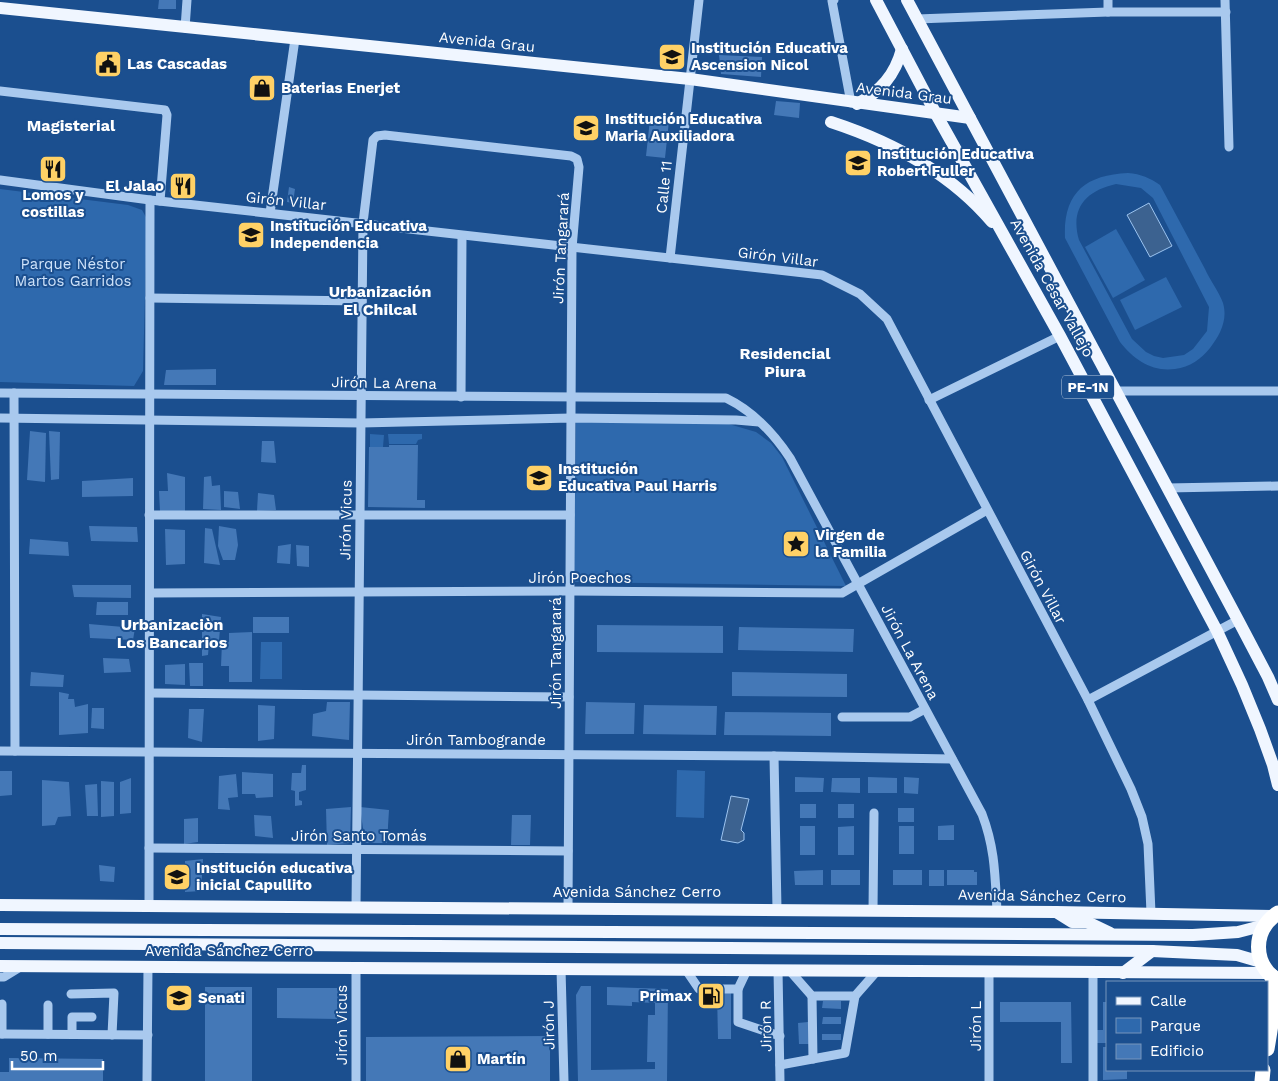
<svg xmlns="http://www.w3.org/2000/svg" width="1278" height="1081" viewBox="0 0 1278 1081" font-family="'Work Sans',sans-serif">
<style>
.green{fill:#2e69ad;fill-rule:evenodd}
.water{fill:#3c6290;stroke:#9cc4f0}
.building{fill:#4478b7}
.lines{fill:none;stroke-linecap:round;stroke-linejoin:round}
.minor{stroke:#a9c9ee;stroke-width:9}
.major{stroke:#f0f6ff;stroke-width:12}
.highway{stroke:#fff;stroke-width:15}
.labels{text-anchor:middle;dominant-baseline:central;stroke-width:4;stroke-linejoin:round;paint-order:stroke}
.shield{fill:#1b4f8f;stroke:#bbcadd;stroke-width:1}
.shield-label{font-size:14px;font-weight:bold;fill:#fff}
.street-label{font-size:15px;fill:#fff;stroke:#1b4f8f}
.poi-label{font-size:15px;font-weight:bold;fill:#fff;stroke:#1b4f8f;text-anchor:start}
.park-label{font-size:15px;fill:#cfe3fa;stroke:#1b4f8f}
.neighbourhood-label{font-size:16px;font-weight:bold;fill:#fff;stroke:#1b4f8f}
</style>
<rect width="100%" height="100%" fill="#1b4f8f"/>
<g class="green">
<path d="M1128,173C1141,174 1150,178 1160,185C1175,213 1190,241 1205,269C1210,280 1219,292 1223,303C1228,320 1220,335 1210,348C1201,359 1190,367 1175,369C1152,372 1134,360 1120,342L1065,238C1063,193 1085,175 1128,173ZM1116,184L1141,188L1153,198L1209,307L1207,331L1193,349L1184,355L1163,358L1154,356L1146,352L1132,339L1079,240C1070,209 1085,191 1116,184Z"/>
<polygon points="0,189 128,205 142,210 147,219 143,371 134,386 0,382"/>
<polygon points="1116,229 1145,280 1113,298 1085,247"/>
<polygon points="1166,277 1182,307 1135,330 1120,300"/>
<polygon points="576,422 722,422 756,432 771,443 782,457 846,586 574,582"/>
<polygon points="370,434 384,435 383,447 370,447"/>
<polygon points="388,434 422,434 422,439 418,440 416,444 389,444"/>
<polygon points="261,642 282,642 282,679 260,679"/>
<polygon points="677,770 705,771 704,818 676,817"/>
</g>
<g class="water">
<polygon points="1149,203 1172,246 1150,257 1127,215"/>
<polygon points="731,796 749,799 741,830 744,833 744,840 738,843 721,840"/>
</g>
<g class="building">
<polygon points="159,0 176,0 176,9 158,9"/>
<polygon points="719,55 762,57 761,77 721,74"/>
<polygon points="251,78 274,80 272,98 249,95"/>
<polygon points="776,101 800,103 799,118 774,115"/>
<polygon points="650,119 669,121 665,158 646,156"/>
<polygon points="172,176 196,180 193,194 169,192"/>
<polygon points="289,187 295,189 293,203 287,202"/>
<polygon points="216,369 216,385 164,385 166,370"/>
<polygon points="30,431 46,433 45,482 27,480"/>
<polygon points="49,431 60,432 59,479 51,480"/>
<polygon points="262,441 274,441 276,463 261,462"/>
<polygon points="389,445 418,445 417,500 425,500 425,508 368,507 369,447 389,447"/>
<polygon points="167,473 185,477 185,512 160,511 159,491 168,491"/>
<polygon points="211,476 212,486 220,485 221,510 203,509 204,477"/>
<polygon points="133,478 133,496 82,497 82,481"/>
<polygon points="224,491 238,492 240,509 224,507"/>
<polygon points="258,493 274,495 276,510 257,511"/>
<polygon points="89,526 137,527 138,542 91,541"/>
<polygon points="219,526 236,529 238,545 235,560 223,560 218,546"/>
<polygon points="205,528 212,529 220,565 204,563"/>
<polygon points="165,529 185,530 185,564 166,565"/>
<polygon points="30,539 68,542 69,556 29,554"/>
<polygon points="291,544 290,564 277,563 278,546"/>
<polygon points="296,545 309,546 309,567 297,566"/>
<polygon points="72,585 131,585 131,598 74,597"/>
<polygon points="97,602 128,602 128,615 96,615"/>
<polygon points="202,614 221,617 219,641 209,643 208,655 202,656"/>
<rect x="253" y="617" width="36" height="16"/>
<polygon points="89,624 135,628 133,640 90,638"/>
<polygon points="597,625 723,626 723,653 597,652"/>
<polygon points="739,627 854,629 853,652 738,650"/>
<polygon points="252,632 252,682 229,682 229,666 221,666 222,642 229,642 229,633"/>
<polygon points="103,658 129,659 131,672 104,673"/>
<polygon points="189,663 203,663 203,686 190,686"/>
<polygon points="185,664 185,685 165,684 165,665"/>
<polygon points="31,672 64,675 63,687 30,686"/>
<polygon points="732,672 847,674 847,697 732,696"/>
<polygon points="59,692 69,694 68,699 74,699 75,707 88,704 88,733 59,735"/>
<polygon points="327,702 350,702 349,740 312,736 313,714 326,711"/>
<polygon points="586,702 635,703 634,734 585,734"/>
<polygon points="258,705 275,706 274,739 258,741"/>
<polygon points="644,705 717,706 716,735 643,734"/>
<polygon points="92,708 104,708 104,729 91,728"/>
<polygon points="189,709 204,709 202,742 188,738"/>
<polygon points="725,712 831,713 831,736 724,735"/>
<polygon points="302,765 306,765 306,790 299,792 299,800 302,801 302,805 295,806 295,791 291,790 292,773 301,773"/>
<polygon points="0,771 12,771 12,795 0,796"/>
<polygon points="242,772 273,774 273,797 256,798 255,794 242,794"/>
<polygon points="236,774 238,797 228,798 230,810 218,809 219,776"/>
<polygon points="795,777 824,778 823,792 795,792"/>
<polygon points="868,777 897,778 897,793 868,793"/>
<polygon points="904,777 919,778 918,794 904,793"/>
<polygon points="131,778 131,813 120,814 120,782"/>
<polygon points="832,778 860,778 860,793 831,792"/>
<polygon points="42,780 69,782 71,816 58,817 55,825 42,826"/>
<polygon points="101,781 114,782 114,816 101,817"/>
<polygon points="97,784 98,816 87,816 85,785"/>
<rect x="800" y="804" width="16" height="14"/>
<rect x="838" y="804" width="16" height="14"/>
<polygon points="351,807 350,843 327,845 326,809"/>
<polygon points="360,807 389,810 387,843 365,843"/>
<rect x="898" y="808" width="16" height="14"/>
<polygon points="254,815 271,816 273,838 255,836"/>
<polygon points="512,815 531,815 530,845 511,845"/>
<polygon points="198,818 198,842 184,844 184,819"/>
<polygon points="954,825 954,840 938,840 938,826"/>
<rect x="800" y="826" width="15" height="29"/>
<polygon points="854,826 854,855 838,855 838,827"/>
<rect x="899" y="826" width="15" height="28"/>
<polygon points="203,859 201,891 185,892 185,861"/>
<polygon points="99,865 115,867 114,882 100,881"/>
<polygon points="823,870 823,885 795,885 794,871"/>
<rect x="831" y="870" width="29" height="15"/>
<rect x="893" y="870" width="29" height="15"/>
<rect x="929" y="870" width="15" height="16"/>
<polygon points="947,870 974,870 974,872 977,872 977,885 947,885"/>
<polygon points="581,986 591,986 591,1070 655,1069 655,1062 647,1062 648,1015 655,1015 655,1003 632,1002 632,1006 607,1005 607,987 668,989 667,1081 578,1081 576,995"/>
<rect x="205" y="987" width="47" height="94"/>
<polygon points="277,988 338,988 337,1019 277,1018"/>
<polygon points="731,991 731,1039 718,1039 717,992"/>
<polygon points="823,1001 841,1001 841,1009 822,1008"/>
<polygon points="1000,1002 1071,1002 1072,1063 1061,1063 1061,1022 1000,1022"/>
<polygon points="1103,1002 1107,1002 1107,1043 1097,1043 1097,1030 1103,1030"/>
<polygon points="823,1017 841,1017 841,1024 822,1024"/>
<polygon points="808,1022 809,1044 799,1044 798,1023"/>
<rect x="822" y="1034" width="19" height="6"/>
<polygon points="550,1036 550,1081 366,1081 366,1037"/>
<polygon points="1103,1047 1107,1047 1107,1070 1127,1070 1127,1079 1103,1080"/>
<polygon points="9,1058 103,1059 103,1081 0,1081 0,1072 9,1072"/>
</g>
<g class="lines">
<g class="minor">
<polyline points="834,0 832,1 851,103"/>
<polyline points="1108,0 1108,12"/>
<polyline points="1225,0 1229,147"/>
<polyline points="917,19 1108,12 1226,12"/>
<polyline points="185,28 187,0"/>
<polyline points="0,91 165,110 167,115 160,201"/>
<polyline points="0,180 150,200 822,275 860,294 887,319 1088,700 1131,789 1142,817 1148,844 1151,913"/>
<polyline points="270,213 295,39"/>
<polyline points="670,258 699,0"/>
<polyline points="150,298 362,301"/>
<polyline points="1116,391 1278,391"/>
<path d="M0,393L726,398C753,411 774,434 790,458L982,814C995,848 995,875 997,911"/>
<polyline points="14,393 15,751"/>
<polyline points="461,397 462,236"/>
<polyline points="929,400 1060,336"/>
<polyline points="0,418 361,423 571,418 736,420 759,422"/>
<polyline points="1167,488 1278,486"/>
<polyline points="149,515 570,515"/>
<polyline points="150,593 570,591 842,593 987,510"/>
<polyline points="150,693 569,697"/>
<polyline points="1088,700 1238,620"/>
<polyline points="842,717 910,717 925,709"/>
<polyline points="0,751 774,756 952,759"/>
<polyline points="774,756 777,909"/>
<polyline points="149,848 568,851"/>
<polyline points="149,906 150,200"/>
<polyline points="356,907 363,223 373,140 377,136 385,135 571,156 577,159 579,167 572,248 568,908"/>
<polyline points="873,910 874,813"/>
<polyline points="356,968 356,1081"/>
<polyline points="561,969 564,1081"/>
<polyline points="686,970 699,989 738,989 747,970"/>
<polyline points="778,970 780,1081"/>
<polyline points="790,971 812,996 855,996 877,971"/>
<polyline points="0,977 4,977 22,966"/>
<polyline points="738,989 738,1022 780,1036"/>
<polyline points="71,994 114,993 112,1035"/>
<polyline points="812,996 813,1059"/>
<polyline points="48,1005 48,1034"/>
<polyline points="0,1034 148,1035"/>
<polyline points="2,1034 2,1004"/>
<polyline points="72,1034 72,1017 92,1017"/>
<polyline points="780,1065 845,1053 855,996"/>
<polyline points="147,1081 148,967"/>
<polyline points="989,1081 989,972"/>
<polyline points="1093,1081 1093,972"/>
</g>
<g class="major">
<polyline points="876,0 936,114 1060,336 1217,631 1242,685 1260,729 1273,765 1278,785"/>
<polyline points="907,0 1238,620 1268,677 1278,700"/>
<polyline points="0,8 690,79 970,118"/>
<path d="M857,104C881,91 895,75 902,49"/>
<path d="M831,122C892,142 950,172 992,222"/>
<polyline points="0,905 1056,912 1273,916"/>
<polyline points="1056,912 1072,922 1087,922 1110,933"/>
<polyline points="0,929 1193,935 1238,932 1265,925"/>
<polyline points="0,943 1152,951 1237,955 1261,962"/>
<polyline points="0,966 1268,973"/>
<polyline points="1123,973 1152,951"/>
</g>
<g class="highway">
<path d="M1278,913C1252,930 1252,964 1278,981"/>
<path d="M1267,1049C1271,1025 1276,1001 1272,976"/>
<polyline points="1262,1081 1263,1070"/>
</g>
</g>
<defs>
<g id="school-square" transform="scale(1.4375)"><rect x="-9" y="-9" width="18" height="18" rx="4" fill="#ffd166" stroke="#1b4f8f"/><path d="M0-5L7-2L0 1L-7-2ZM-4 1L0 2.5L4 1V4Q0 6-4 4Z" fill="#111"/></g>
<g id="civic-square" transform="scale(1.4375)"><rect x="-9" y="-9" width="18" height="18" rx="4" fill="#ffd166" stroke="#1b4f8f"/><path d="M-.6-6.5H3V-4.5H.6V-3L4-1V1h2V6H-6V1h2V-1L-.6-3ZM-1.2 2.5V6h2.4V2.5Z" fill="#111"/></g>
<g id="shop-square" transform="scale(1.4375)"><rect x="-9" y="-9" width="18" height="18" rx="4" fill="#ffd166" stroke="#1b4f8f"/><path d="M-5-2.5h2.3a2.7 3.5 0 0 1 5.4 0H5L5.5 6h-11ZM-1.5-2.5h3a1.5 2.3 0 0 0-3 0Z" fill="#111"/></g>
<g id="restaurant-square" transform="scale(1.4375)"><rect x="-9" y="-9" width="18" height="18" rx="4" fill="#ffd166" stroke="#1b4f8f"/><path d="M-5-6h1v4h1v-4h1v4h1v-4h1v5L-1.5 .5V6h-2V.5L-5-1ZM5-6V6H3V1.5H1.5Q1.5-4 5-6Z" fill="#111"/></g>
<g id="sight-square" transform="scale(1.4375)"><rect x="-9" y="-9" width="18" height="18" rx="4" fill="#ffd166" stroke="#1b4f8f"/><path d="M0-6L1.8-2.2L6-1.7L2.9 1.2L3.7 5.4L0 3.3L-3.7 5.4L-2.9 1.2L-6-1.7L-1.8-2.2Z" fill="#111"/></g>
<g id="fuel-square" transform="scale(1.4375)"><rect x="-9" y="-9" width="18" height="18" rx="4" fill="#ffd166" stroke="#1b4f8f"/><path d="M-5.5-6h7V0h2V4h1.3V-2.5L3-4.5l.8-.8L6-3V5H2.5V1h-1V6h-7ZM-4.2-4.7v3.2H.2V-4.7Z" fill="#111"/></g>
<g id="university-square" transform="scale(1.4375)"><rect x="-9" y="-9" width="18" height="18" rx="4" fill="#ffd166" stroke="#1b4f8f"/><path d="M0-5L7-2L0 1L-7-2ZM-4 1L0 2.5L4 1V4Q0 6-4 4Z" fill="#111"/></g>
</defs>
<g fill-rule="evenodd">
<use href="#school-square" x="672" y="57"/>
<use href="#civic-square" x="108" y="64"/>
<use href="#shop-square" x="262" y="88"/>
<use href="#school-square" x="586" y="128"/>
<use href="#school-square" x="858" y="163"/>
<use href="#restaurant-square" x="53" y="169"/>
<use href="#restaurant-square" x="183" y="186"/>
<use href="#school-square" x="251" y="235"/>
<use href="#school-square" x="539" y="478"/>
<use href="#sight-square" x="796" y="544"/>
<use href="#school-square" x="177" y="877"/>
<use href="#fuel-square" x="711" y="996"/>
<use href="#university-square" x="179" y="998"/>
<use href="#shop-square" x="458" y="1059"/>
</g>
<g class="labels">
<rect class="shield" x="1062" y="375.5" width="52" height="23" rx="4"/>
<g class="shield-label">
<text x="1088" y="387">PE-1N</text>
</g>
<g class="street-label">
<text transform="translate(487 42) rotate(6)">Avenida Grau</text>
<text transform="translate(904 93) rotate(7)">Avenida Grau</text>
<text transform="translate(664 187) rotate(-84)">Calle 11</text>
<text transform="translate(286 201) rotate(6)">Girón Villar</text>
<text transform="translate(561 248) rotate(-87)">Jirón Tangarará</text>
<text transform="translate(778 257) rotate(7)">Girón Villar</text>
<text transform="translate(1052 288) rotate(61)">Avenida César Vallejo</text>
<text transform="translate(384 383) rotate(1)">Jirón La Arena</text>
<text transform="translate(346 520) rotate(-89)">Jirón Vicus</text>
<text x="580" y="578">Jirón Poechos</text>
<text transform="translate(1043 587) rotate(62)">Girón Villar</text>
<text transform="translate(910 652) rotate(62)">Jirón La Arena</text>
<text transform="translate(556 653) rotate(-90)">Jirón Tangarará</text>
<text x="476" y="740">Jirón Tambogrande</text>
<text x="359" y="836">Jirón Santo Tomás</text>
<text x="637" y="892">Avenida Sánchez Cerro</text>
<text transform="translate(1042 896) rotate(1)">Avenida Sánchez Cerro</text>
<text x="229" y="951">Avenida Sánchez Cerro</text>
<text transform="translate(342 1025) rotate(-90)">Jirón Vicus</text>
<text transform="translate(549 1025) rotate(-91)">Jirón J</text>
<text transform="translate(766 1026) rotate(-91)">Jirón R</text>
<text transform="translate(976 1026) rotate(-90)">Jirón L</text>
</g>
<g class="poi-label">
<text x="691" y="48">Institución Educativa<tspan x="691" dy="17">Ascension Nicol</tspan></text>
<text x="127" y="64">Las Cascadas</text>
<text x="281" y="88">Baterias Enerjet</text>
<text x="605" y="119">Institución Educativa<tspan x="605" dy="17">Maria Auxiliadora</tspan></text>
<text x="877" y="154">Institución Educativa<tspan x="877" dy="17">Robert Fuller</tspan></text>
<text x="164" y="186" text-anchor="end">El Jalao</text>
<text x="53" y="195" text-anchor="middle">Lomos y<tspan x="53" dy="17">costillas</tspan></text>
<text x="270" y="226">Institución Educativa<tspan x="270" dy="17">Independencia</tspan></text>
<text x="558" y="469">Institución<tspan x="558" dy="17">Educativa Paul Harris</tspan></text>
<text x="815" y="535">Virgen de<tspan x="815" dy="17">la Familia</tspan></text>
<text x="196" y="868">Institución educativa<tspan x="196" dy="17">inicial Capullito</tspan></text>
<text x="692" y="996" text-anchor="end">Primax</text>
<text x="198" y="998">Senati</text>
<text x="477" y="1059">Martín</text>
</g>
<g class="park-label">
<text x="73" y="264">Parque Néstor<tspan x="73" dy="17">Martos Garridos</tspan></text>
</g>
<g class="neighbourhood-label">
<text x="71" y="125">Magisterial</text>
<text x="380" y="291">Urbanización<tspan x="380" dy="18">El Chilcal</tspan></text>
<text x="785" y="353">Residencial<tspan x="785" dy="18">Piura</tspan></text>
<text x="172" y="624">Urbanizaciòn<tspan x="172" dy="18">Los Bancarios</tspan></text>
</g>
</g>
<rect x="1106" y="981" width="162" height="90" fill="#1b4f8f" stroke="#7695bc"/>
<rect x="1116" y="997" width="25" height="8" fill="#f0f6ff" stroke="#7695bc"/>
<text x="1150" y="1006" font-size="15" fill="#ffffff">Calle</text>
<rect x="1116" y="1018" width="25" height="15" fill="#2e69ad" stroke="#7695bc"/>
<text x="1150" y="1031" font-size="15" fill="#ffffff">Parque</text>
<rect x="1116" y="1044" width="25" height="15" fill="#4478b7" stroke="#7695bc"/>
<text x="1150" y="1056" font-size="15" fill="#ffffff">Edificio</text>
<path d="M12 1061v8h91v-8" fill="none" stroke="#ffffff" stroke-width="2.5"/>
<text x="20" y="1061" font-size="15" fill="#ffffff" stroke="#1b4f8f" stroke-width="4" paint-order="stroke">50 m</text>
</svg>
